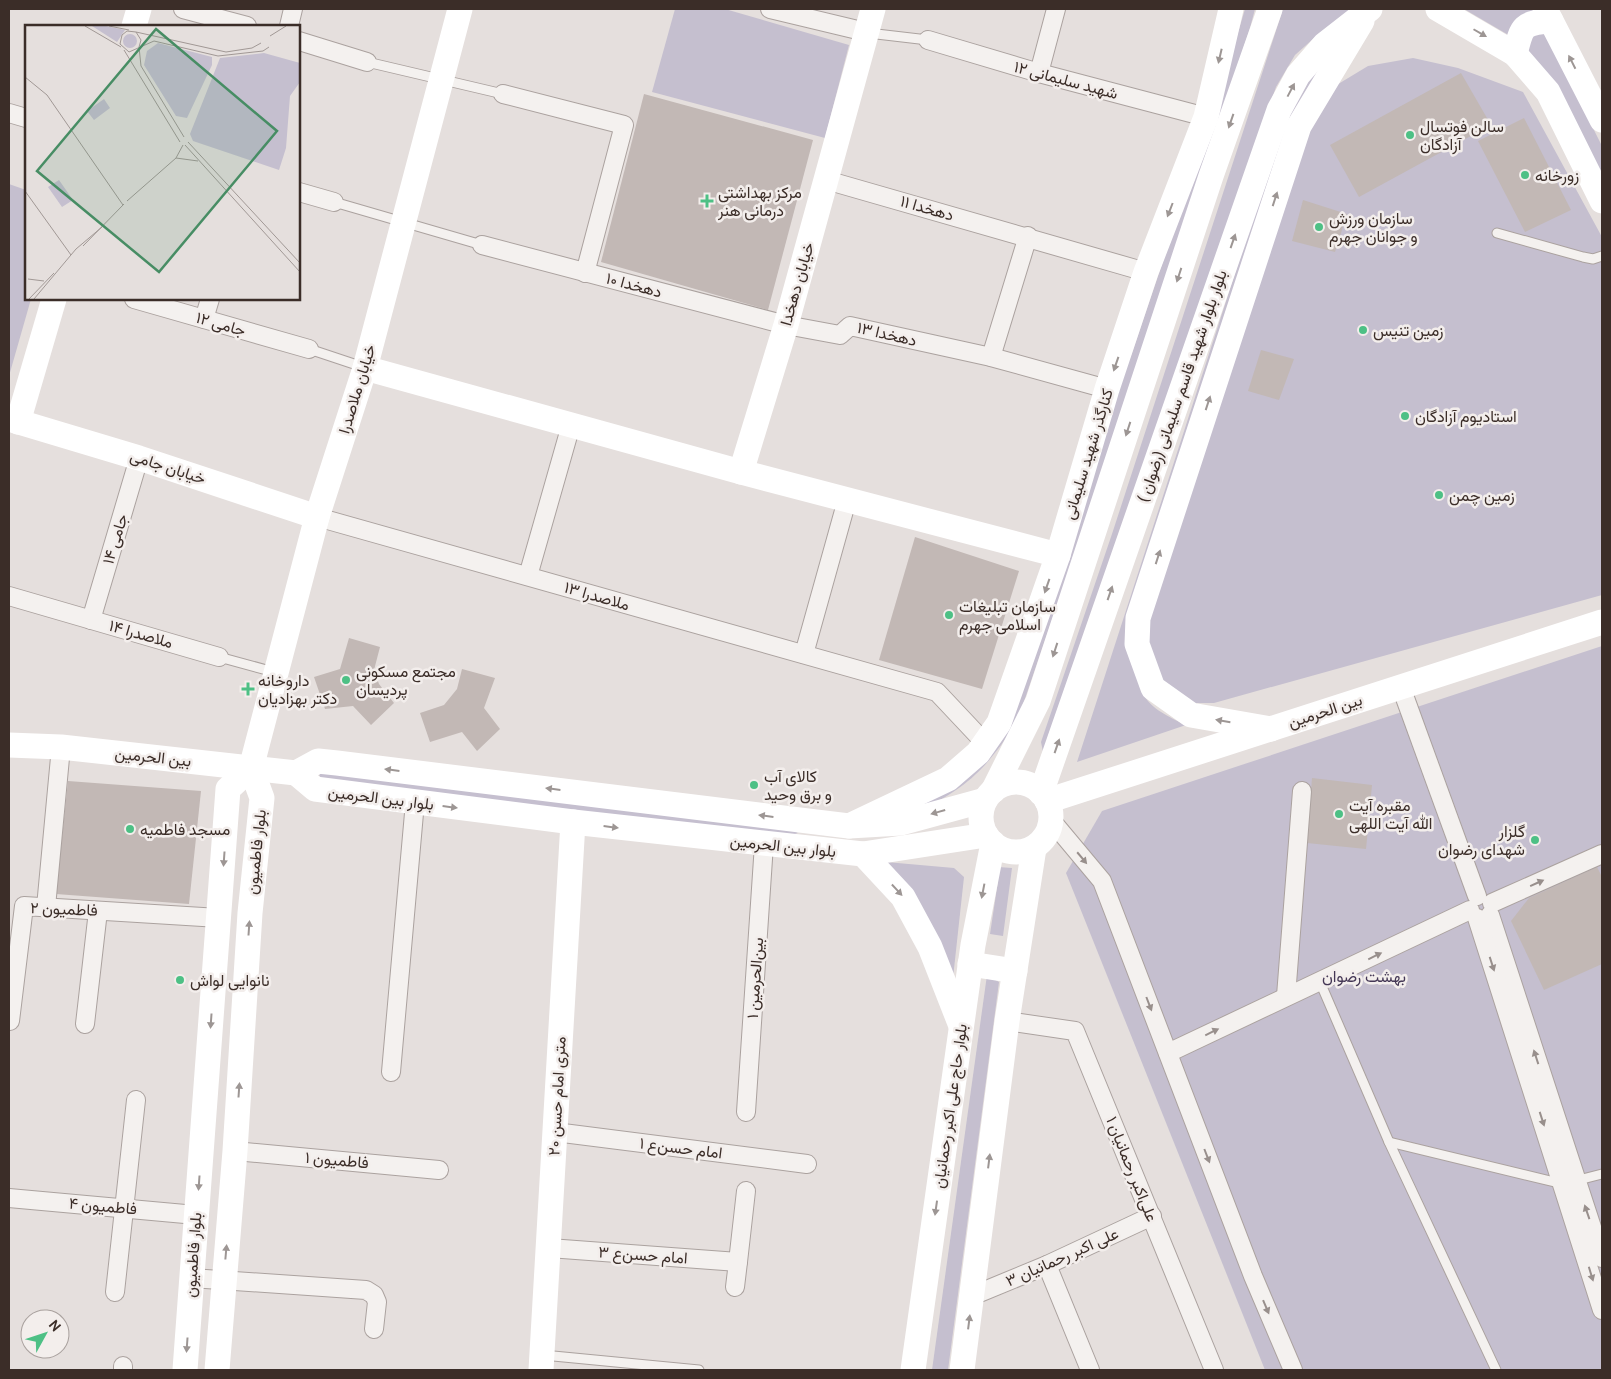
<svg xmlns="http://www.w3.org/2000/svg" width="1611" height="1379" viewBox="0 0 1611 1379" font-family="Cabin,Vazirmatn,sans-serif">
<style>
.green{fill:#c5bfcf}
.building{fill:#c2b8b5}
.lines{fill:none;stroke-linecap:round;stroke-linejoin:round}
.lane-casing{stroke:#aba29f;stroke-width:11}
.street-casing{stroke:#aba29f;stroke-width:20}
.lane{stroke:#f4f1ef;stroke-width:9}
.street{stroke:#f4f1ef;stroke-width:18}
.secondary{stroke:#fff;stroke-width:25}
.oneway{fill:#9d9694}
.oneway2{fill:#988f8c}
.poi-dot{fill:#4dc085;stroke:#f3eeec;stroke-width:2}
.labels{text-anchor:middle;dominant-baseline:central;stroke-width:5;stroke-linejoin:round;paint-order:stroke}
.street-label{font-size:16px;fill:#3b2d28;stroke:#f3eeec}
.poi-label{font-size:16px;fill:#3b2d28;stroke:#f3eeec;text-anchor:start}
.park-label{font-size:16px;fill:#443755;stroke:#f3eeec}
.inset-road{fill:none;stroke:#a19895;stroke-width:1}
.view{fill:#478d64;fill-opacity:0.15;stroke:#478d64;stroke-width:2.5}
.inset-edge{fill:none;stroke:#3b2d28;stroke-width:2.5}
</style>
<rect width="100%" height="100%" fill="#e5dfdd"/>
<g class="green">
<polygon points="675,9 725,9 849,45 825,138 652,92"/>
<path d="M1245,9H1255L1250,28L1135,377L1017,722C989,764 971,786 924,808L923,801L985,753L1133,350L1222,87Z"/>
<polygon points="1283,9 1356,9 1313,39 1295,55 1276,87 1118,552 1043,752 1041,742 1112,534"/>
<polygon points="1464,9 1533,9 1602,146 1602,177 1517,40"/>
<path d="M1331,47L1313,92L1131,647C1142,696 1138,703 1186,725L1077,762L1284,122L1316,67Z"/>
<path d="M1413,58L1458,68L1523,92L1602,237V595L1214,703H1186C1150,671 1151,666 1143,619L1302,125L1330,89L1368,66Z"/>
<polygon points="9,184 26,190 26,299 31,299 9,376"/>
<polygon points="1602,646 1602,1370 1265,1370 1066,873 1102,811"/>
<polygon points="324,770 784,825 798,833 782,838 323,781 319,775"/>
<polygon points="886,862 954,868 964,877 953,978"/>
<polygon points="998,867 1012,868 1003,936 990,934 998,881"/>
<polygon points="987,975 999,982 948,1370 932,1370"/>
</g>
<g class="building">
<polygon points="1461,73 1491,125 1359,197 1330,145"/>
<polygon points="644,94 813,140 768,310 601,262"/>
<polygon points="1524,118 1571,210 1525,232 1478,141"/>
<polygon points="1303,200 1347,214 1335,252 1292,241"/>
<polygon points="1261,350 1294,359 1279,400 1248,391"/>
<polygon points="915,537 1019,571 982,689 879,660"/>
<polygon points="349,638 380,647 374,670 379,684 394,703 371,725 353,706 325,709 314,677 340,669"/>
<polygon points="462,669 495,678 484,708 500,729 477,751 462,732 430,742 420,713 444,705 457,689"/>
<polygon points="1312,778 1372,785 1366,849 1307,843"/>
<polygon points="68,781 201,791 189,904 56,894"/>
<polygon points="1597,867 1602,877 1602,964 1544,990 1511,921 1529,898"/>
</g>
<g class="lines">
<g class="lane-casing">
<g id="lane">
<polyline points="868,33 928,40"/>
<polyline points="367,62 503,94"/>
<polyline points="334,202 482,245"/>
<polyline points="1497,233 1583,257 1593,259 1602,256"/>
<polyline points="309,349 363,367"/>
<polyline points="219,657 274,672"/>
<polyline points="1320,982 1389,1142 1496,1370"/>
<polyline points="1389,1142 1563,1184 1602,1174"/>
<polyline points="543,1355 699,1370"/>
</g>
</g>
<g class="street-casing">
<g id="street">
<polyline points="183,9 247,26"/>
<polyline points="770,9 866,32"/>
<polyline points="289,26 293,9"/>
<polyline points="928,40 1039,73 1206,117"/>
<polyline points="299,41 367,62"/>
<polyline points="1039,73 1056,9"/>
<polyline points="503,94 624,125 585,273"/>
<polyline points="9,113 26,118"/>
<polyline points="826,180 1146,272"/>
<polyline points="299,192 334,202"/>
<polyline points="482,245 786,325 840,335 850,326 991,357 1107,389"/>
<polyline points="134,299 309,349"/>
<polyline points="204,319 210,299"/>
<polyline points="991,357 1028,236"/>
<polyline points="317,517 937,692 985,743"/>
<polyline points="528,576 571,425"/>
<polyline points="9,596 219,657"/>
<polyline points="91,620 139,458"/>
<polyline points="804,654 847,500"/>
<polyline points="1401,687 1477,896"/>
<polyline points="1051,820 1102,881 1253,1276 1293,1370"/>
<polyline points="1492,903 1602,854"/>
<polyline points="46,907 61,747"/>
<polyline points="1490,915 1602,1258"/>
<polyline points="1477,918 1602,1310"/>
<polyline points="1286,996 1302,791"/>
<polyline points="10,1021 24,906 219,918"/>
<polyline points="1007,1021 1075,1031 1214,1370"/>
<polyline points="85,1024 98,911"/>
<polyline points="1168,1053 1470,910"/>
<polyline points="391,1072 415,802"/>
<polyline points="746,1112 764,844"/>
<polyline points="555,1132 807,1164"/>
<polyline points="235,1151 439,1170"/>
<polyline points="9,1198 196,1215"/>
<polyline points="549,1248 738,1262 746,1191"/>
<polyline points="1047,1265 1090,1370"/>
<polyline points="191,1278 366,1290 374,1295 377,1302 374,1329"/>
<polyline points="735,1287 738,1262"/>
<polyline points="115,1292 136,1100"/>
<polyline points="972,1296 1047,1265 1152,1216"/>
<polyline points="123,1370 123,1366"/>
</g>
</g>
<use href="#lane" class="lane"/>
<use href="#street" class="street"/>
<g class="secondary">
<polyline points="1438,9 1515,54 1548,92 1602,201"/>
<polyline points="1545,9 1602,120"/>
<polyline points="134,26 139,9"/>
<path d="M1515,54C1522,26 1522,23 1551,21"/>
<polyline points="365,368 741,472 1058,555"/>
<polyline points="9,419 139,458 317,517"/>
<polyline points="18,422 54,299"/>
<polyline points="741,472 786,325 873,9"/>
<polyline points="1271,729 1191,715 1153,688 1137,644 1138,618 1299,126 1362,21"/>
<polyline points="9,745 61,747 296,773"/>
<polyline points="251,768 317,517 365,368 460,9"/>
<polyline points="296,773 315,789 573,822 863,854 986,835"/>
<polyline points="296,773 318,761 337,763 849,826 901,823 985,800"/>
<circle cx="1016" cy="817" r="35"/>
<polyline points="993,791 1038,701 1211,176 1270,9"/>
<polyline points="1041,793 1279,110 1298,75 1325,44 1370,9"/>
<polyline points="1047,801 1602,622"/>
<polyline points="849,826 948,779 978,753 999,723 1058,555 1107,389 1146,272 1206,117 1231,9"/>
<polyline points="863,854 903,897 930,947 961,1026"/>
<polyline points="970,964 1015,971"/>
<polyline points="185,1370 228,789 251,768"/>
<polyline points="217,1370 235,1151 250,913 262,798 251,768"/>
<polyline points="541,1370 573,822"/>
<polyline points="913,1370 973,945 993,843"/>
<polyline points="962,1370 1007,1021 1034,848"/>
</g>
</g>
<defs><path id="oneway-solid" d="M-6-.8H1V-3.2L6.5 0L1 3.2V.8H-6Z" transform="scale(1.25)"/></defs>
<g class="oneway">
<use href="#oneway-solid" transform="translate(1480 33) rotate(30)"/>
<use href="#oneway-solid" transform="translate(1220 56) rotate(103)"/>
<use href="#oneway-solid" transform="translate(1572 62) rotate(-117)"/>
<use href="#oneway-solid" transform="translate(1291 90) rotate(-62)"/>
<use href="#oneway-solid" transform="translate(1231 121) rotate(109)"/>
<use href="#oneway-solid" transform="translate(1275 199) rotate(-72)"/>
<use href="#oneway-solid" transform="translate(1170 210) rotate(111)"/>
<use href="#oneway-solid" transform="translate(1233 241) rotate(-71)"/>
<use href="#oneway-solid" transform="translate(1179 275) rotate(108)"/>
<use href="#oneway-solid" transform="translate(1116 364) rotate(109)"/>
<use href="#oneway-solid" transform="translate(1208 403) rotate(-72)"/>
<use href="#oneway-solid" transform="translate(1128 429) rotate(108)"/>
<use href="#oneway-solid" transform="translate(1158 557) rotate(-72)"/>
<use href="#oneway-solid" transform="translate(1047 586) rotate(109)"/>
<use href="#oneway-solid" transform="translate(1110 593) rotate(-71)"/>
<use href="#oneway-solid" transform="translate(1055 650) rotate(108)"/>
<use href="#oneway-solid" transform="translate(1223 721) rotate(-170)"/>
<use href="#oneway-solid" transform="translate(1057 746) rotate(-71)"/>
<use href="#oneway-solid" transform="translate(392 770) rotate(-173)"/>
<use href="#oneway-solid" transform="translate(553 789) rotate(-173)"/>
<use href="#oneway-solid" transform="translate(450 807) rotate(7)"/>
<use href="#oneway-solid" transform="translate(938 812) rotate(164)"/>
<use href="#oneway-solid" transform="translate(766 816) rotate(-173)"/>
<use href="#oneway-solid" transform="translate(611 827) rotate(7)"/>
<use href="#oneway-solid" transform="translate(224 859) rotate(94)"/>
<use href="#oneway-solid" transform="translate(897 890) rotate(47)"/>
<use href="#oneway-solid" transform="translate(983 891) rotate(101)"/>
<use href="#oneway-solid" transform="translate(249 928) rotate(-86)"/>
<use href="#oneway-solid" transform="translate(211 1021) rotate(94)"/>
<use href="#oneway-solid" transform="translate(239 1090) rotate(-86)"/>
<use href="#oneway-solid" transform="translate(989 1161) rotate(-83)"/>
<use href="#oneway-solid" transform="translate(199 1183) rotate(94)"/>
<use href="#oneway-solid" transform="translate(936 1208) rotate(98)"/>
<use href="#oneway-solid" transform="translate(226 1252) rotate(-85)"/>
<use href="#oneway-solid" transform="translate(969 1322) rotate(-83)"/>
<use href="#oneway-solid" transform="translate(187 1345) rotate(94)"/>
</g>
<g class="oneway2">
<use href="#oneway-solid" transform="translate(1082 858) rotate(50)"/>
<use href="#oneway-solid" transform="translate(1537 883) rotate(-24)"/>
<use href="#oneway-solid" transform="translate(1375 956) rotate(-26)"/>
<use href="#oneway-solid" transform="translate(1492 964) rotate(72)"/>
<use href="#oneway-solid" transform="translate(1149 1004) rotate(69)"/>
<use href="#oneway-solid" transform="translate(1212 1032) rotate(-26)"/>
<use href="#oneway-solid" transform="translate(1536 1057) rotate(-108)"/>
<use href="#oneway-solid" transform="translate(1542 1119) rotate(72)"/>
<use href="#oneway-solid" transform="translate(1207 1156) rotate(69)"/>
<use href="#oneway-solid" transform="translate(1587 1212) rotate(-109)"/>
<use href="#oneway-solid" transform="translate(1591 1274) rotate(73)"/>
<use href="#oneway-solid" transform="translate(1266 1307) rotate(67)"/>
</g>
<g class="poi-dot">
<circle cx="1410" cy="135" r="5"/>
<circle cx="1525" cy="175" r="5"/>
<path d="M704.5 193.5h5v5h5v5h-5v5h-5v-5h-5v-5h5z"/>
<circle cx="1319" cy="227" r="5"/>
<circle cx="1363" cy="330" r="5"/>
<circle cx="1405" cy="416" r="5"/>
<circle cx="1439" cy="495" r="5"/>
<circle cx="949" cy="615" r="5"/>
<circle cx="346" cy="680" r="5"/>
<path d="M245.5 681.5h5v5h5v5h-5v5h-5v-5h-5v-5h5z"/>
<circle cx="754" cy="785" r="5"/>
<circle cx="1339" cy="814" r="5"/>
<circle cx="130" cy="829" r="5"/>
<circle cx="1535" cy="840" r="5"/>
<circle cx="180" cy="980" r="5"/>
</g>
<g class="labels">
<g class="street-label">
<text transform="translate(1066 80) rotate(15)">شهید سلیمانی ۱۲</text>
<text transform="translate(927 208) rotate(16)">دهخدا ۱۱</text>
<text transform="translate(797 284) rotate(-74)">خیابان دهخدا</text>
<text transform="translate(634 285) rotate(15)">دهخدا ۱۰</text>
<text transform="translate(221 324) rotate(16)">جامی ۱۲</text>
<text transform="translate(887 334) rotate(13)">دهخدا ۱۳</text>
<text transform="translate(1182 386) rotate(-71)">بلوار بلوار شهید قاسم سلیمانی (رضوان )</text>
<text transform="translate(357 389) rotate(-73)">خیابان ملاصدرا</text>
<text transform="translate(1088 454) rotate(-73)">کنارگذر شهید سلیمانی</text>
<text transform="translate(168 467) rotate(18)">خیابان جامی</text>
<text transform="translate(115 539) rotate(-73)">جامی ۱۴</text>
<text transform="translate(597 596) rotate(16)">ملاصدرا ۱۳</text>
<text transform="translate(141 634) rotate(16)">ملاصدرا ۱۴</text>
<text transform="translate(1325 711) rotate(-18)">بین الحرمین</text>
<text transform="translate(153 757) rotate(6)">بین الحرمین</text>
<text transform="translate(381 798) rotate(7)">بلوار بین الحرمین</text>
<text transform="translate(783 846) rotate(6)">بلوار بین الحرمین</text>
<text transform="translate(256 852) rotate(-84)">بلوار فاطمیون</text>
<text transform="translate(64 909) rotate(2)">فاطمیون ۲</text>
<text transform="translate(755 978) rotate(-86)">بین‌الحرمین ۱</text>
<text transform="translate(557 1096) rotate(-87)">۲۰ متری امام حسن</text>
<text transform="translate(950 1106) rotate(-82)">بلوار حاج علی اکبر رحمانیان</text>
<text transform="translate(681 1148) rotate(7)">امام حسن‌ع ۱</text>
<text transform="translate(337 1160) rotate(5)">فاطمیون ۱</text>
<text transform="translate(1132 1169) rotate(68)">علی‌اکبر رحمانیان ۱</text>
<text transform="translate(103 1206) rotate(5)">فاطمیون ۴</text>
<text transform="translate(193 1255) rotate(-86)">بلوار فاطمیون</text>
<text transform="translate(643 1255) rotate(4)">امام حسن‌ع ۳</text>
<text transform="translate(1062 1257) rotate(-24)">علی اکبر رحمانیان ۳</text>
</g>
<g class="poi-label">
<text x="1420" y="126">سالن فوتسال<tspan x="1420" dy="18">آزادگان</tspan></text>
<text x="1535" y="175">زورخانه</text>
<text x="718" y="192">مرکز بهداشتی<tspan x="718" dy="18">درمانی هنر</tspan></text>
<text x="1329" y="218">سازمان ورزش<tspan x="1329" dy="18">و جوانان جهرم</tspan></text>
<text x="1373" y="330">زمین تنیس</text>
<text x="1415" y="416">استادیوم آزادگان</text>
<text x="1449" y="495">زمین چمن</text>
<text x="959" y="606">سازمان تبلیغات<tspan x="959" dy="18">اسلامی جهرم</tspan></text>
<text x="356" y="671">مجتمع مسکونی<tspan x="356" dy="18">پردیسان</tspan></text>
<text x="258" y="680">داروخانه<tspan x="258" dy="18">دکتر بهزادیان</tspan></text>
<text x="764" y="776">کالای آب<tspan x="764" dy="18">و برق وحید</tspan></text>
<text x="1349" y="805">مقبره آیت<tspan x="1349" dy="18">الله آیت اللهی</tspan></text>
<text x="140" y="829">مسجد فاطمیه</text>
<text x="1525" y="831" text-anchor="end">گلزار<tspan x="1525" dy="18">شهدای رضوان</tspan></text>
<text x="190" y="980">نانوایی لواش</text>
</g>
<g class="park-label">
<text x="1364" y="976">بهشت رضوان</text>
</g>
</g>
<g transform="translate(25 25)">
<rect width="275" height="275" fill="#e5dfdd"/>
<path d="M67,1H81L100,5L92,17ZM98 16a7 7 0 1 1 14 0a7 7 0 1 1-14 0ZM133,18L187,32V40L162,93L151,91L119,40L122,26ZM239,28L275,38V57L265,71L261,123L254,145L168,116L165,109L195,33ZM79,74L85,83L69,95L62,86ZM34,155L48,175L37,182L23,162Z" fill="#c5bfcf"/>
<path class="inset-road" d="M60,1L96,22M84,1L104,5M111,7L201,27L227,23L236,18M245,11L261,1M114,22L116,15L111,7L102,6L97,10L95,19L104,27L129,16L193,31L238,26L244,22M114,22L116,41L159,112M99,25L155,117M0,52L22,70L98,180M163,117L275,238M160,120L275,247M151,133L173,136M0,166L46,230M102,176L151,133L158,120M58,221L99,179M3,254L19,256M4,274L29,248M9,274L51,224L77,202"/>
<path class="view" d="M131,4L252,106L134,247L12,146Z"/>
<rect width="275" height="275" class="inset-edge"/>
</g>
<rect width="1611" height="1379" fill="none" stroke="#3b2d28" stroke-width="20"/>
<g transform="translate(45 1334) rotate(50)"><circle r="24" fill="#f3eeec" stroke="#a9a19e"/>
<path d="M0-4L9 19L0 12L-9 19Z" fill="#4dc085"/>
<text y="-8" font-size="14" font-weight="bold" text-anchor="middle" fill="#3b2d28">N</text>
</g>
</svg>
